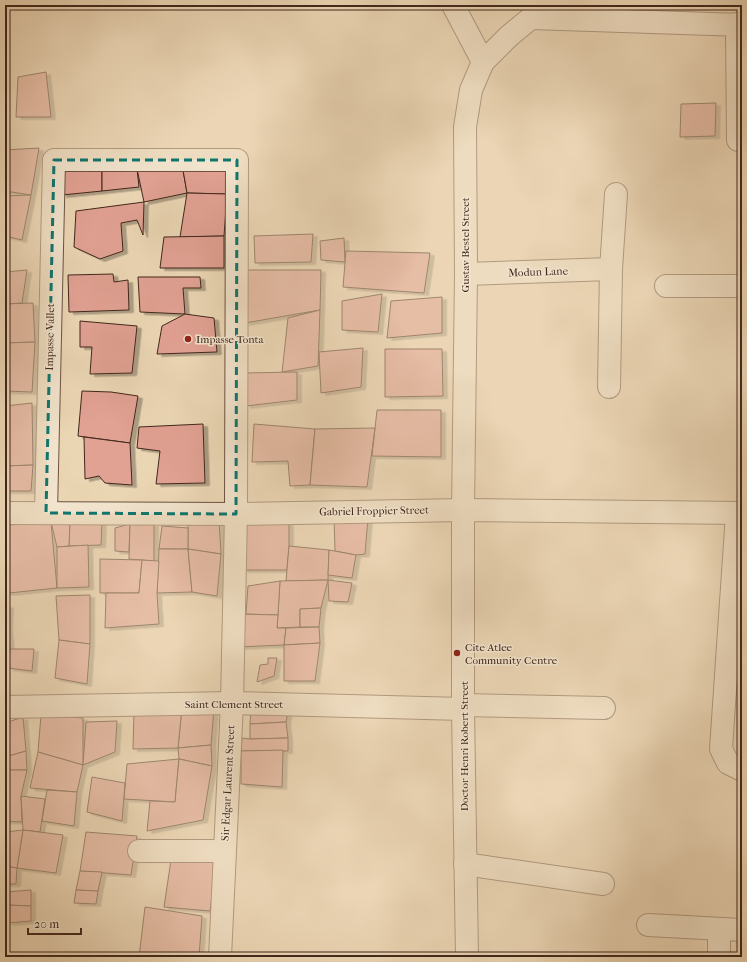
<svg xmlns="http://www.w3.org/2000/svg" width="747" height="962" viewBox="0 0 747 962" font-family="'IM FELL French Canon',serif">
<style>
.building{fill:#e1a193;stroke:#41271b;filter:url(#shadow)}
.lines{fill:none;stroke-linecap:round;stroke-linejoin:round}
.minor-casing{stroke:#6c5341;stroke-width:24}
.minor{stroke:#f2e4ce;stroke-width:22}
.marked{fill:none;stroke:#0f766e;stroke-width:3;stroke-dasharray:8 5;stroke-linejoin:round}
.poi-dot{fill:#8f2418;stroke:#f2e4ce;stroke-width:1.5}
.labels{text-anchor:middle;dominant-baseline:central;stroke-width:3;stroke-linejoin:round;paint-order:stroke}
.street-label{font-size:11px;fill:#41271b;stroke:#f2e4ce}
.poi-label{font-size:11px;fill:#41271b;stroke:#f2e4ce;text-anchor:start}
</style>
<defs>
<filter id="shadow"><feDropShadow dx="4.5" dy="2.5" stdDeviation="0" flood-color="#0004"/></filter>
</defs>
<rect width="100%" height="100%" fill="#ebd6b4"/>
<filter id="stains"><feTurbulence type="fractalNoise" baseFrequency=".005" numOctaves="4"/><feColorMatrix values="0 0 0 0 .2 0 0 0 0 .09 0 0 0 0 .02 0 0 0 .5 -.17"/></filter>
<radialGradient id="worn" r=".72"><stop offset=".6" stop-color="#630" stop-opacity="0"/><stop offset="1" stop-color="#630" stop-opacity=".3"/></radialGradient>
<g class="building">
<polygon points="46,72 51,117 16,117 18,77"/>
<polygon points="716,103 715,136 680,137 681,104"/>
<polygon points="39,148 31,195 5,191 5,150"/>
<polygon points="62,169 102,170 102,191 62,195"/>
<polygon points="137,169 139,187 102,191 102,170"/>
<polygon points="137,169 183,170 187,193 144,202"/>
<polygon points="228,169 227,194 187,193 183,170"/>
<polygon points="187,193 227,194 224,236 180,237"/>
<polygon points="31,195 22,240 5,236 5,196"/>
<polygon points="144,202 143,235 137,220 121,223 123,251 100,259 74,247 76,211"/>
<polygon points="313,234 311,262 255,263 254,236"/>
<polygon points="224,236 224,268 160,268 164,237"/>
<polygon points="344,238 345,262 321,260 320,241"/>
<polygon points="346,251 430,253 424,293 343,287"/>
<polygon points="27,270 22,303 5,304 5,272"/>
<polygon points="245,270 321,270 320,310 245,323"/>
<polygon points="113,274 114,282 128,280 129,310 69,312 68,275"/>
<polygon points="138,277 200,277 201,288 183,288 185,314 140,312"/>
<polygon points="382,294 378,332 342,330 342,301"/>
<polygon points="442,297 442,333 387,338 391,301"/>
<polygon points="33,303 35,342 5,343 5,304"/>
<polygon points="320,310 318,366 282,372 288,318"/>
<polygon points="185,314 214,318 217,352 157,354 162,326"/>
<polygon points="80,321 137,326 132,373 90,374 92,347 80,347"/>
<polygon points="35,342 32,392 5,391 5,343"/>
<polygon points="363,348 361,387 321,393 319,352"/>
<polygon points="385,349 442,349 443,396 385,397"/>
<polygon points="297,372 297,400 246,406 245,373"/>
<polygon points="82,391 111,392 138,396 130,443 78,436"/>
<polygon points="32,403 33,465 5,466 5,406"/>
<polygon points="377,410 441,410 441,457 372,456"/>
<polygon points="203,424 205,483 156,484 160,451 137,448 139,427"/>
<polygon points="254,424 315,429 310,485 290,486 288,461 252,462"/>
<polygon points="375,428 367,487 310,485 315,429"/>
<polygon points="84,437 130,443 132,485 105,483 99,476 85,479"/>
<polygon points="33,465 31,491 5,491 5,466"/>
<polygon points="242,517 289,519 289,546 287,570 243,570"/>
<polygon points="188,518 219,521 221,554 188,549"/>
<polygon points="368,518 365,554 356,555 335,551 334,519"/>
<polygon points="70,520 102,521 101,545 69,546"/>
<polygon points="70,520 69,546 57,547 51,522"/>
<polygon points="51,522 57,588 9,593 8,525"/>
<polygon points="5,523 9,593 5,592"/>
<polygon points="130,524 129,552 115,551 115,528"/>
<polygon points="130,524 154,524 154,561 129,559"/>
<polygon points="162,526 188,528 188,549 159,549"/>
<polygon points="88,545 89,587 57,588 57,547"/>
<polygon points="289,546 329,550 328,580 286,581"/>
<polygon points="159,549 188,549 192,592 157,593"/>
<polygon points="188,549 221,554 217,596 192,592"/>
<polygon points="329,550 356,555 352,578 328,575"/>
<polygon points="100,559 142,560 139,593 100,593"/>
<polygon points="142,560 159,561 157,593 159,624 105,628 106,593 139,593"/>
<polygon points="328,580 352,583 348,602 329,601"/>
<polygon points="328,580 321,608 300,609 300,627 277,628 280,581"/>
<polygon points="280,581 278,615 246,614 248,586"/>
<polygon points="90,595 90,644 59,640 56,596"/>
<polygon points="9,605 8,626 5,626 5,606"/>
<polygon points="321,608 319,627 300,627 300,609"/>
<polygon points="237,614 278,615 277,628 286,628 284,645 238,647"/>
<polygon points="5,626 8,626 10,649 9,658 5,659"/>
<polygon points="319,627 320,643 284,645 286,628"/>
<polygon points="59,640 90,644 87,684 55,678"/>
<polygon points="320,643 315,681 284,681 284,645"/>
<polygon points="10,649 34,649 32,671 8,668"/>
<polygon points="268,658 277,658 274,676 257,682 260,665 268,664"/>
<polygon points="251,706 289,707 286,722 250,724"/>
<polygon points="182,707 214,709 211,745 178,748"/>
<polygon points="182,707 178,748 133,749 134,712"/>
<polygon points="41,715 83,718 83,765 38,752"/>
<polygon points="23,717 26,751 5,757 5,723"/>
<polygon points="117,721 115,752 83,765 86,722"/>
<polygon points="286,722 288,738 250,739 250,724"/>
<polygon points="242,738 250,739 288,738 288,751 241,751"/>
<polygon points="211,745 212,766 179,759 178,748"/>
<polygon points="283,750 282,787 241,784 241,751"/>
<polygon points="26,751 27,770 5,770 5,757"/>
<polygon points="38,752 83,765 77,792 30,788"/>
<polygon points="179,759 175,802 124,799 127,764"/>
<polygon points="179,759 212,766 203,820 147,831 150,801 175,802"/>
<polygon points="5,770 27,770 21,796 22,822 5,821"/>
<polygon points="92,777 125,783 122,821 87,812"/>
<polygon points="47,790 77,792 74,826 42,821"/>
<polygon points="21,796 45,799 40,832 23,830"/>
<polygon points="23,830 63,835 56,873 17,868"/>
<polygon points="23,830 17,868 5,866 5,832"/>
<polygon points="86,832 137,836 131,875 80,871"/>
<polygon points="171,860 217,860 210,911 164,907"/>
<polygon points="5,866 17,868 16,884 5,884"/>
<polygon points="80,871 102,872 98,891 76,890"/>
<polygon points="31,890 31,906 5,905 5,892"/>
<polygon points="76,890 98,891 96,904 74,903"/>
<polygon points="8,905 31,906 31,921 8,923"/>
<polygon points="145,907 202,916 199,957 139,957"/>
</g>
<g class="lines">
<g class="minor-casing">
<g id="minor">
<polyline points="453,5 483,62"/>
<polyline points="531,18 742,25"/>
<polyline points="737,24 738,140"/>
<polyline points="466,274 611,269"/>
<polyline points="666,286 742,286"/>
<polyline points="609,387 611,269 616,194"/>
<polyline points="5,513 236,514 463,510 742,513"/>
<polyline points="46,513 54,160 237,160 236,514 232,703 220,957"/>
<polyline points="737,514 721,749 728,763 742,770"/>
<polyline points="463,705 604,708"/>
<polyline points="5,707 232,703 463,709"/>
<polyline points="139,851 225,851"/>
<polyline points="465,864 603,884"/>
<polyline points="648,925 742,930"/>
<polyline points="467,957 463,709 463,510 466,274 465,127 471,90 483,62 509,36 531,18 537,5"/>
<polyline points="719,957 719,930"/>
</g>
</g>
<use href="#minor" class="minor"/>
</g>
<path d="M0 0H747V962H0ZM54,160H237L236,514L46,513Z" fill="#ebd6b4" fill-opacity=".55" fill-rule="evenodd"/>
<path class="marked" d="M54,160H237L236,514L46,513Z"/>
<g class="poi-dot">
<circle cx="188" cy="339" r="4"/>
<circle cx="457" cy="653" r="4"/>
</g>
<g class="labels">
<g class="street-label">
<text transform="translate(465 245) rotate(-90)">Gustav Bestel Street</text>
<text transform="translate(538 272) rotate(-2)">Modun Lane</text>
<text transform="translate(50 337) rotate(-89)">Impasse Vallet</text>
<text transform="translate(374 511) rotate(-1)">Gabriel Froppier Street</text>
<text x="234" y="704">Saint Clement Street</text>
<text transform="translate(464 746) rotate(-90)">Doctor Henri Robert Street</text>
<text transform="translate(228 783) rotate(-87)">Sir Edgar Laurent Street</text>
</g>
<g class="poi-label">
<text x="196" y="339">Impasse Tonta</text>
<text x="465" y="647">Cite Atlee<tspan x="465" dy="13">Community Centre</tspan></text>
</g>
</g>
<rect width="747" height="962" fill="none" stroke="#ebd6b4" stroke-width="20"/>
<rect x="6" y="6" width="735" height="950" fill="none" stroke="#41271b" stroke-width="2"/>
<rect x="10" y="10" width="727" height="942" fill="none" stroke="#41271b"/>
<path d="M28 928v6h53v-6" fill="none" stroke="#41271b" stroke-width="2"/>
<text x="34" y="928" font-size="12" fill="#41271b" stroke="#f2e4ce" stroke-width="3" paint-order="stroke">20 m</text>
<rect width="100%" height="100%" filter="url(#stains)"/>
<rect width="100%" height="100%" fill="url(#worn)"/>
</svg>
